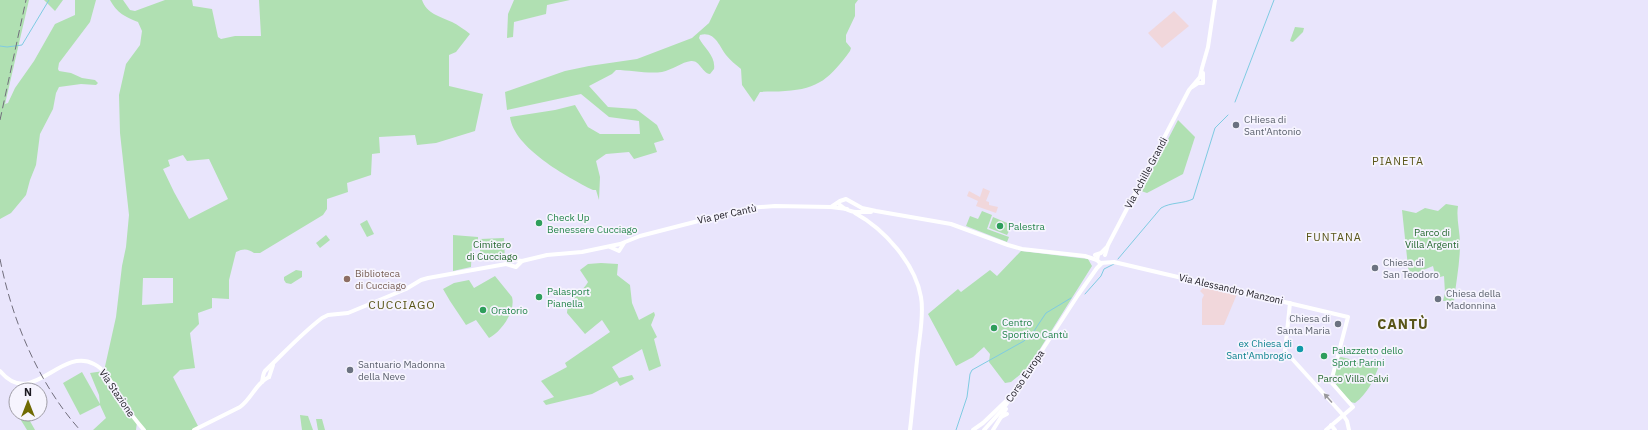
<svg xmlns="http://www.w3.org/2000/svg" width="1648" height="430" viewBox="0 0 1648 430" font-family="'IBM Plex Sans',sans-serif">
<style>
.education{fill:#f1d7db}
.green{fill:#b0e0b2;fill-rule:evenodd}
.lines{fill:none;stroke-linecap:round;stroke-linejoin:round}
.stream{stroke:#7fcbe2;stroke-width:1}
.secondary{stroke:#fff;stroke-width:4}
.rail{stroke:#716e7c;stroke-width:1;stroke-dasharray:8 4;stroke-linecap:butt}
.oneway{fill:#99989c}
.worship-dot{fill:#6b7280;stroke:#f6f4fe;stroke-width:1.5}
.leisure-dot{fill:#2e9e5b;stroke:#f6f4fe;stroke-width:1.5}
.education-dot{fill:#8d6e63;stroke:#f6f4fe;stroke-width:1.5}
.culture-dot{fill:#0f9aa8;stroke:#f6f4fe;stroke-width:1.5}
.labels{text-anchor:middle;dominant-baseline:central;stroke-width:3.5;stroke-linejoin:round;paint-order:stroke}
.worship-label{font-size:10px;fill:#5b616d;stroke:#f6f4fe;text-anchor:start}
.street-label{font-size:10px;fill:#1c1a22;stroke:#f6f4fe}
.leisure-label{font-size:10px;fill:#27864d;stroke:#f6f4fe;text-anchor:start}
.park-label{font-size:10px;fill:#25682f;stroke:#f6f4fe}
.education-label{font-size:10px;fill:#785e54;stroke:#f6f4fe;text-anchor:start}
.culture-label{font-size:10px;fill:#0d838f;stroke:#f6f4fe;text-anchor:end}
.neighbourhood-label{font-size:11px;letter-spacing:1px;fill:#595518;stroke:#f6f4fe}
.quarter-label{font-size:12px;letter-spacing:1px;fill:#595518;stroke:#f6f4fe}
.district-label{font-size:14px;font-weight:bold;letter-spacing:1px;fill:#595518;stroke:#f6f4fe}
</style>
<rect width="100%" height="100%" fill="#e9e5fc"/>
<g class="education">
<polygon points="1174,11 1189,26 1162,48 1148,33"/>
<polygon points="983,188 990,191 986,201 989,202 989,205 998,207 996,213 976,206 978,201 967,196 969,191 980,197"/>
<polygon points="1205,286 1237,294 1224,325 1202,325 1202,299 1204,295 1200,291"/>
</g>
<g class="green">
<polygon points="0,0 29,0 5,104 8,103 15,88 34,61 55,24 75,15 75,0 96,0 90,22 59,63 58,69 59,71 71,73 82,78 95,80 98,83 96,85 81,84 59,87 56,93 53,109 40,134 36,165 30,180 26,195 11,213 0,219"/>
<polygon points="44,0 63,0 55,11"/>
<path d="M110,0H123L130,10L135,11L165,0H192L193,6L212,9L218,37L221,39L235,36H261L259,0H422C427,14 439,16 452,22C458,25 465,30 470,34L456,52L449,55V86L483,94L475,131L436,143L417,145L415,135L379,137L380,153L372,154L371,175L347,183L348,192L327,199V209L323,215L260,253H254C248,249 244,248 236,252L229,280V299L212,298V308L198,313L199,324L190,333L195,368L180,370L173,377L199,428L194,430H144L137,422L136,430H93L106,418L100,405L80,415L63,383L82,372L100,404L99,395L90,373L104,371L116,317L122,266L126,247L129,215L120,133L119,95L126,64L140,45L142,31L138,22C124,16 118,14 110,0ZM183,155L187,161L209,159L228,199L189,219L174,192L163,169L170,166L168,160ZM143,278H173V303L142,305Z"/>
<polygon points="514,0 570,0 547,5 546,14 514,22 513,37 507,38 508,14"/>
<path d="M720,0H858L855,4V16L846,35V42L851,48L850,51C830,78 819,89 785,91C777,92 768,91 760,92L754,102L742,85L741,69C736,65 730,60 726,55C719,46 715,31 700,35L699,38C704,48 716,56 714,69L710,74C702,73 700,60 691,61C682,62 672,70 662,72C648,74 630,70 616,70L612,74L589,86L608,107L636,109L657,125L664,140L654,143L657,152L634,159L629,152L606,154L596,161L600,177L599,200L596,190H593C567,177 514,148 510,117L555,110L575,105L588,127L600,134H640L639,121L609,117L581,94L507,110L505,92L565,71L589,66L637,59L692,38L709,23Z"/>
<polygon points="1295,27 1304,28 1303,32 1293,42 1290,41"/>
<polygon points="1178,120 1195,137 1183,174 1147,193 1141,191"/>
<path d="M1446,204L1458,206C1456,218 1460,231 1460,244C1460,263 1456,282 1454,301H1443L1445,293L1444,276L1436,278L1433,266L1409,276L1402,210L1416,213L1425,208L1438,211Z"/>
<polygon points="982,211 992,215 987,229 1009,237 1007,242 966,226 970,216 978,219"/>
<polygon points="993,217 1012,225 1007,235 989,228"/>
<polygon points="367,220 374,234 367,237 360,224"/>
<polygon points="326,235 330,240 320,248 316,243"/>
<polygon points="453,235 478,237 478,243 472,244 471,267 453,271"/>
<polygon points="504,238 505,260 480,261 480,239"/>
<polygon points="1021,251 1088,259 1092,266 1028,368 1011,382 1005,383 989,362 990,354 984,347 973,357 956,366 928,314 958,289 961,292 990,270 997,276"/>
<path d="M601,263L618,264L617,275L630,285L632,303L639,320L654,312L655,315L651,325L657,337L654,339L661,366L649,371L642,349L612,367L619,378L632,375L634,379L620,386L617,381L592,394L546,405L543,401L554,397L541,381L567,367L565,363L610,332L602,320L585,334L567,313C568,299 581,294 588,282L580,270L588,264Z"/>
<polygon points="296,270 302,271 302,277 291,284 286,283 284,280 284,277"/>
<path d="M495,276L512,297C516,311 501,332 489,338L476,320L466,325L450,301L443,289L454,283L469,280L474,288Z"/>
<path d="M1341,357L1379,366C1373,381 1368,393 1355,403L1350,402L1333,381L1338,358Z"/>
<polygon points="26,414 35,430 27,430 19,417"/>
<polygon points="300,415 308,416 313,430 302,430"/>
<polygon points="316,419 322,419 325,430 318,430"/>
</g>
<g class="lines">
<g class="stream">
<polyline points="0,46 7,47 22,45 49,0"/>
<polyline points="1235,102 1274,0"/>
<path d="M1118,259L1161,208C1171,202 1183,204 1193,199L1215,128L1228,115"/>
<polyline points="1085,294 1101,276 1104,269 1114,264"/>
<polyline points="956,430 967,397 970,374 972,370 1024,341 1034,331 1046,313 1071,298"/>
</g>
<g class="secondary">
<polyline points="1192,87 1198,83 1203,83 1203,73"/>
<path d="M838,203C848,214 859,212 871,212"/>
<polyline points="831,207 840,201 846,199 862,208 876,211 951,224 1008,245 1022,249 1085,256 1097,260"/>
<path d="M855,213C884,229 915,263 921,297C924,314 920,334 918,351C915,378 913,404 910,430"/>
<polyline points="610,247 619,251 624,243"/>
<polyline points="1095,255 1101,253 1107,247"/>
<polyline points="1098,255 1097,260 1100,263 1114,262 1348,317 1331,382 1353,407 1326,430"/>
<polyline points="1105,255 1108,245 1189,90 1200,77 1202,68 1208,47 1215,0"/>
<polyline points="506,264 516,267 522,261"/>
<polyline points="1290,303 1285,351 1343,415 1347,421 1349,430"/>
<path d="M0,371C32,410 60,346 94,364C108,370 118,396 127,408C132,416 138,423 144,430"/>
<polyline points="269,377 273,365"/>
<path d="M262,382C263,378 263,372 266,370C284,353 301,334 322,318L328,315L348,313L406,289L421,280L428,278L506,264L515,260L522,261L547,255L582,252L620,244L640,236L749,208L775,206L831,207L847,209"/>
<polyline points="1001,417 1007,414"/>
<polyline points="1331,425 1335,430"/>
<path d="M194,430L240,407C252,398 256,383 269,377"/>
<polyline points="973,430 983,423 1006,401"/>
<polyline points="984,430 1002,410 1015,392 1078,295 1097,268 1102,263"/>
<polyline points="993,430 1006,409"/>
</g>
<g class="rail">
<polyline points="0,120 26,0"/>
<path d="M0,259C12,320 38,383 80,430"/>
</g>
</g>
<defs><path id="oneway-solid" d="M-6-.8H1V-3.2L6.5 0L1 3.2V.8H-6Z"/></defs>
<use class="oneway" href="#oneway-solid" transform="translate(1328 398) rotate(-132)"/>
<g class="worship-dot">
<circle cx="1236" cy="125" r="4"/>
<circle cx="1375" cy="268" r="4"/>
<circle cx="1438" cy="299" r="4"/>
<circle cx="1338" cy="324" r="4"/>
<circle cx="350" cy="370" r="4"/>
</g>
<g class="leisure-dot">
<circle cx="539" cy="223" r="4"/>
<circle cx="1000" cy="226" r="4"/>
<circle cx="539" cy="297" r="4"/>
<circle cx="483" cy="310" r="4"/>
<circle cx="994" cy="328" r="4"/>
<circle cx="1324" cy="356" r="4"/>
</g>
<circle class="education-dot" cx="347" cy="279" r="4"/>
<circle class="culture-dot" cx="1300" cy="349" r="4"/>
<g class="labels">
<g class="worship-label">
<text x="1244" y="119">CHiesa di<tspan x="1244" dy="12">Sant'Antonio</tspan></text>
<text x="1383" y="262">Chiesa di<tspan x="1383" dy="12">San Teodoro</tspan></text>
<text x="1446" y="293">Chiesa della<tspan x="1446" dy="12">Madonnina</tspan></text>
<text x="1330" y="318" text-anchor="end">Chiesa di<tspan x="1330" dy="12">Santa Maria</tspan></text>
<text x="358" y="364">Santuario Madonna<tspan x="358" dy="12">della Neve</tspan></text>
</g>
<g class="street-label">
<text transform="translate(1146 173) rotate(-62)">Via Achille Grandi</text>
<text transform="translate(727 214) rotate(-12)">Via per Cantù</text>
<text transform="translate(1231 289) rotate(13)">Via Alessandro Manzoni</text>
<text transform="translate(1025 376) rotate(-56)">Corso Europa</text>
<text transform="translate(117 393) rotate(56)">Via Stazione</text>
</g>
<g class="leisure-label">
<text x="547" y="217">Check Up<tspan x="547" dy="12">Benessere Cucciago</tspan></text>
<text x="1008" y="226">Palestra</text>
<text x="547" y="291">Palasport<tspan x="547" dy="12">Pianella</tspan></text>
<text x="491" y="310">Oratorio</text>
<text x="1002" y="322">Centro<tspan x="1002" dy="12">Sportivo Cantù</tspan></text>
<text x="1332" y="350">Palazzetto dello<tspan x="1332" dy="12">Sport Parini</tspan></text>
</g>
<g class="park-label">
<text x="1432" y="232">Parco di<tspan x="1432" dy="12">Villa Argenti</tspan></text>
<text x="492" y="244">Cimitero<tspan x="492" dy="12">di Cucciago</tspan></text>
<text x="1353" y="378">Parco Villa Calvi</text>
</g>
<g class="education-label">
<text x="355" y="273">Biblioteca<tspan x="355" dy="12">di Cucciago</tspan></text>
</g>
<g class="culture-label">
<text x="1292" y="343">ex Chiesa di<tspan x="1292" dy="12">Sant'Ambrogio</tspan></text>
</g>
<g class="neighbourhood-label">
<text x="1398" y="161">PIANETA</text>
<text x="1334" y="237">FUNTANA</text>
</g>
<g class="quarter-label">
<text x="402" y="304">CUCCIAGO</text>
</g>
<g class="district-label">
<text x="1403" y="324">CANTÙ</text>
</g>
</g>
<g transform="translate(28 402)"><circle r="19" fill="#f6f4fe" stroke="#9f9da6"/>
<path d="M0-3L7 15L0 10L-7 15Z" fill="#6f6a03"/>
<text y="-6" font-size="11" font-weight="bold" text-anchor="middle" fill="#1c1a22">N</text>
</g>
</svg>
